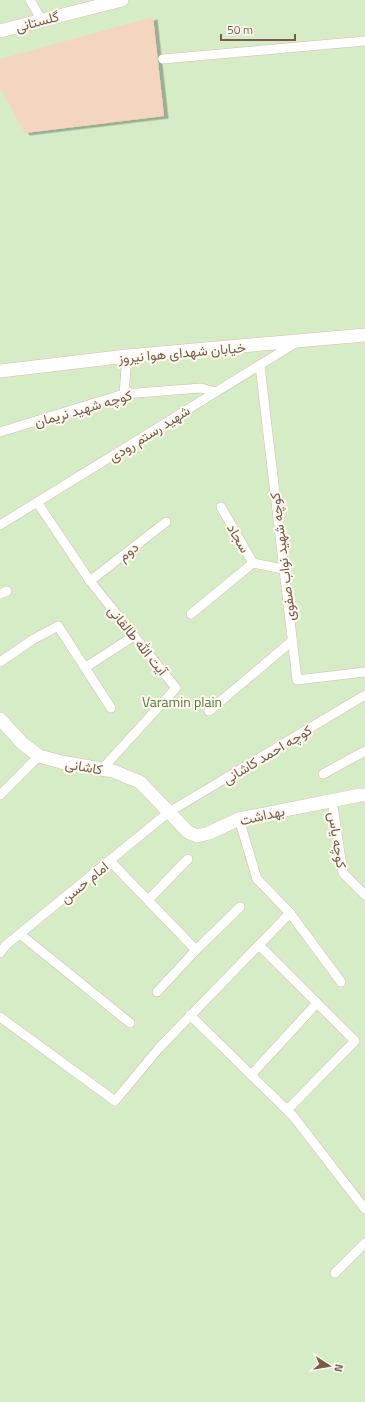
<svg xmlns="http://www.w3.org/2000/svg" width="365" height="1402" viewBox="0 0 365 1402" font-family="'Titillium Web',Vazirmatn,sans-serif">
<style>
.green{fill:#d6ecc7}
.building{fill:#f4d5c0;filter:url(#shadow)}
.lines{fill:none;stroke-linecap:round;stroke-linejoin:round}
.street-casing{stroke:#d1beae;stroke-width:10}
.secondary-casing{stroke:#d6c0ae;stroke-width:14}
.street{stroke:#fff;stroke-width:9}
.secondary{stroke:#fff;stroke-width:13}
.labels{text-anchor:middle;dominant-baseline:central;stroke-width:4;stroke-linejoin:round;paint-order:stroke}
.street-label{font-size:14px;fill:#7a5c4b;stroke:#fffaf1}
.park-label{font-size:14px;fill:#517a40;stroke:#fffaf1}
</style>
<defs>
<filter id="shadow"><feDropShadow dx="4.5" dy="2.5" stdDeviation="0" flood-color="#0004"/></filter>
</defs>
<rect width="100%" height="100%" fill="#fdf6ea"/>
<rect class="green" x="0" y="0" width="365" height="1402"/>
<polygon class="building" points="153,17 164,116 25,133 0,88 0,59"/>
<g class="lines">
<g class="street-casing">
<g id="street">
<polyline points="30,0 41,19"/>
<polyline points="163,59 365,41"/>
<polyline points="260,366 297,680 365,672"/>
<polyline points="124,394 127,356"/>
<polyline points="0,432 124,394 201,388 215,392"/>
<polyline points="37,502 90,581 176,688 102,769"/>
<polyline points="221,507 253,563 283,569"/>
<polyline points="0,525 297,342"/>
<polyline points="90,581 166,522"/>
<polyline points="0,594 7,591"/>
<polyline points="191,614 253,563"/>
<polyline points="0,662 32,640 58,626 111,708"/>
<polyline points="86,667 134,636"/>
<polyline points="209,711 292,641"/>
<polyline points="323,774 365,751"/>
<polyline points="0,795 39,756"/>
<polyline points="332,800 343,873 365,895"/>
<polyline points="239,819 257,879 290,913 341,982"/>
<polyline points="110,861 196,950 240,907"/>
<polyline points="148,900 188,859"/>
<polyline points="20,934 130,1023"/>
<polyline points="259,945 355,1041 287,1110"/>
<polyline points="0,953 6,945 169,812 365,695"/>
<polyline points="157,992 196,950"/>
<polyline points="190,1015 293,1116 365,1209"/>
<polyline points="0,1017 115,1101 159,1048 290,913"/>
<polyline points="251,1075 317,1003"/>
<polyline points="335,1273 365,1243"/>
</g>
</g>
<g class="secondary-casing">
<g id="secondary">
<polyline points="0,31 122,0"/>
<polyline points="0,371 127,356 365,335"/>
<polyline points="0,719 22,743 39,756 61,762 113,771 140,782 188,832 197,836 209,833 239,819 360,795 365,795"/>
</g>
</g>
<use href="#street" class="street"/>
<use href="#secondary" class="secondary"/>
</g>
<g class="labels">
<g class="street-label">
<text transform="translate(37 21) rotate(-15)">گلستانی</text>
<text transform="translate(182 352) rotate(-5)">خیابان شهدای هوا نیروز</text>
<text transform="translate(83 408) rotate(-16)">کوچه شهید نریمان</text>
<text transform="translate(149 433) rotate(-32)">شهید رستم رودی</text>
<text transform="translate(239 538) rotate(60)">سجاد</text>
<text transform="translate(128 551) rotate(-38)">دوم</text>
<text transform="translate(282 557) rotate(-97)">کوچه شهید نواب صفوی</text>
<text transform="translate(138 640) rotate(51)">آیت الله طالقانی</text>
<text transform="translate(267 754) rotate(-31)">کوچه احمد کاشانی</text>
<text transform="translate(84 766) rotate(10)">کاشانی</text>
<text transform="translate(262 815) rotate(-13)">بهداشت</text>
<text transform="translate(338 840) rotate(81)">کوچه یاس</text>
<text transform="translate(84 882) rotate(-39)">امام حسن</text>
</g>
<g class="park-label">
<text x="182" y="701">Varamin plain</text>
</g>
</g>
<g transform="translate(329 1366) rotate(102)" stroke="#fffaf1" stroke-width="3" paint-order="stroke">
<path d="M0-3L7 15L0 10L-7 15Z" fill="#7a5c4b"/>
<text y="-6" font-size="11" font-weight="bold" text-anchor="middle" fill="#7a5c4b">N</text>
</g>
<path d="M221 34v6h74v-6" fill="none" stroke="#7a5c4b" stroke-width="2"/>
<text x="227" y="34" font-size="12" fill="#7a5c4b" stroke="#fffaf1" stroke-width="3" paint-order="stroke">50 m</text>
</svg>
